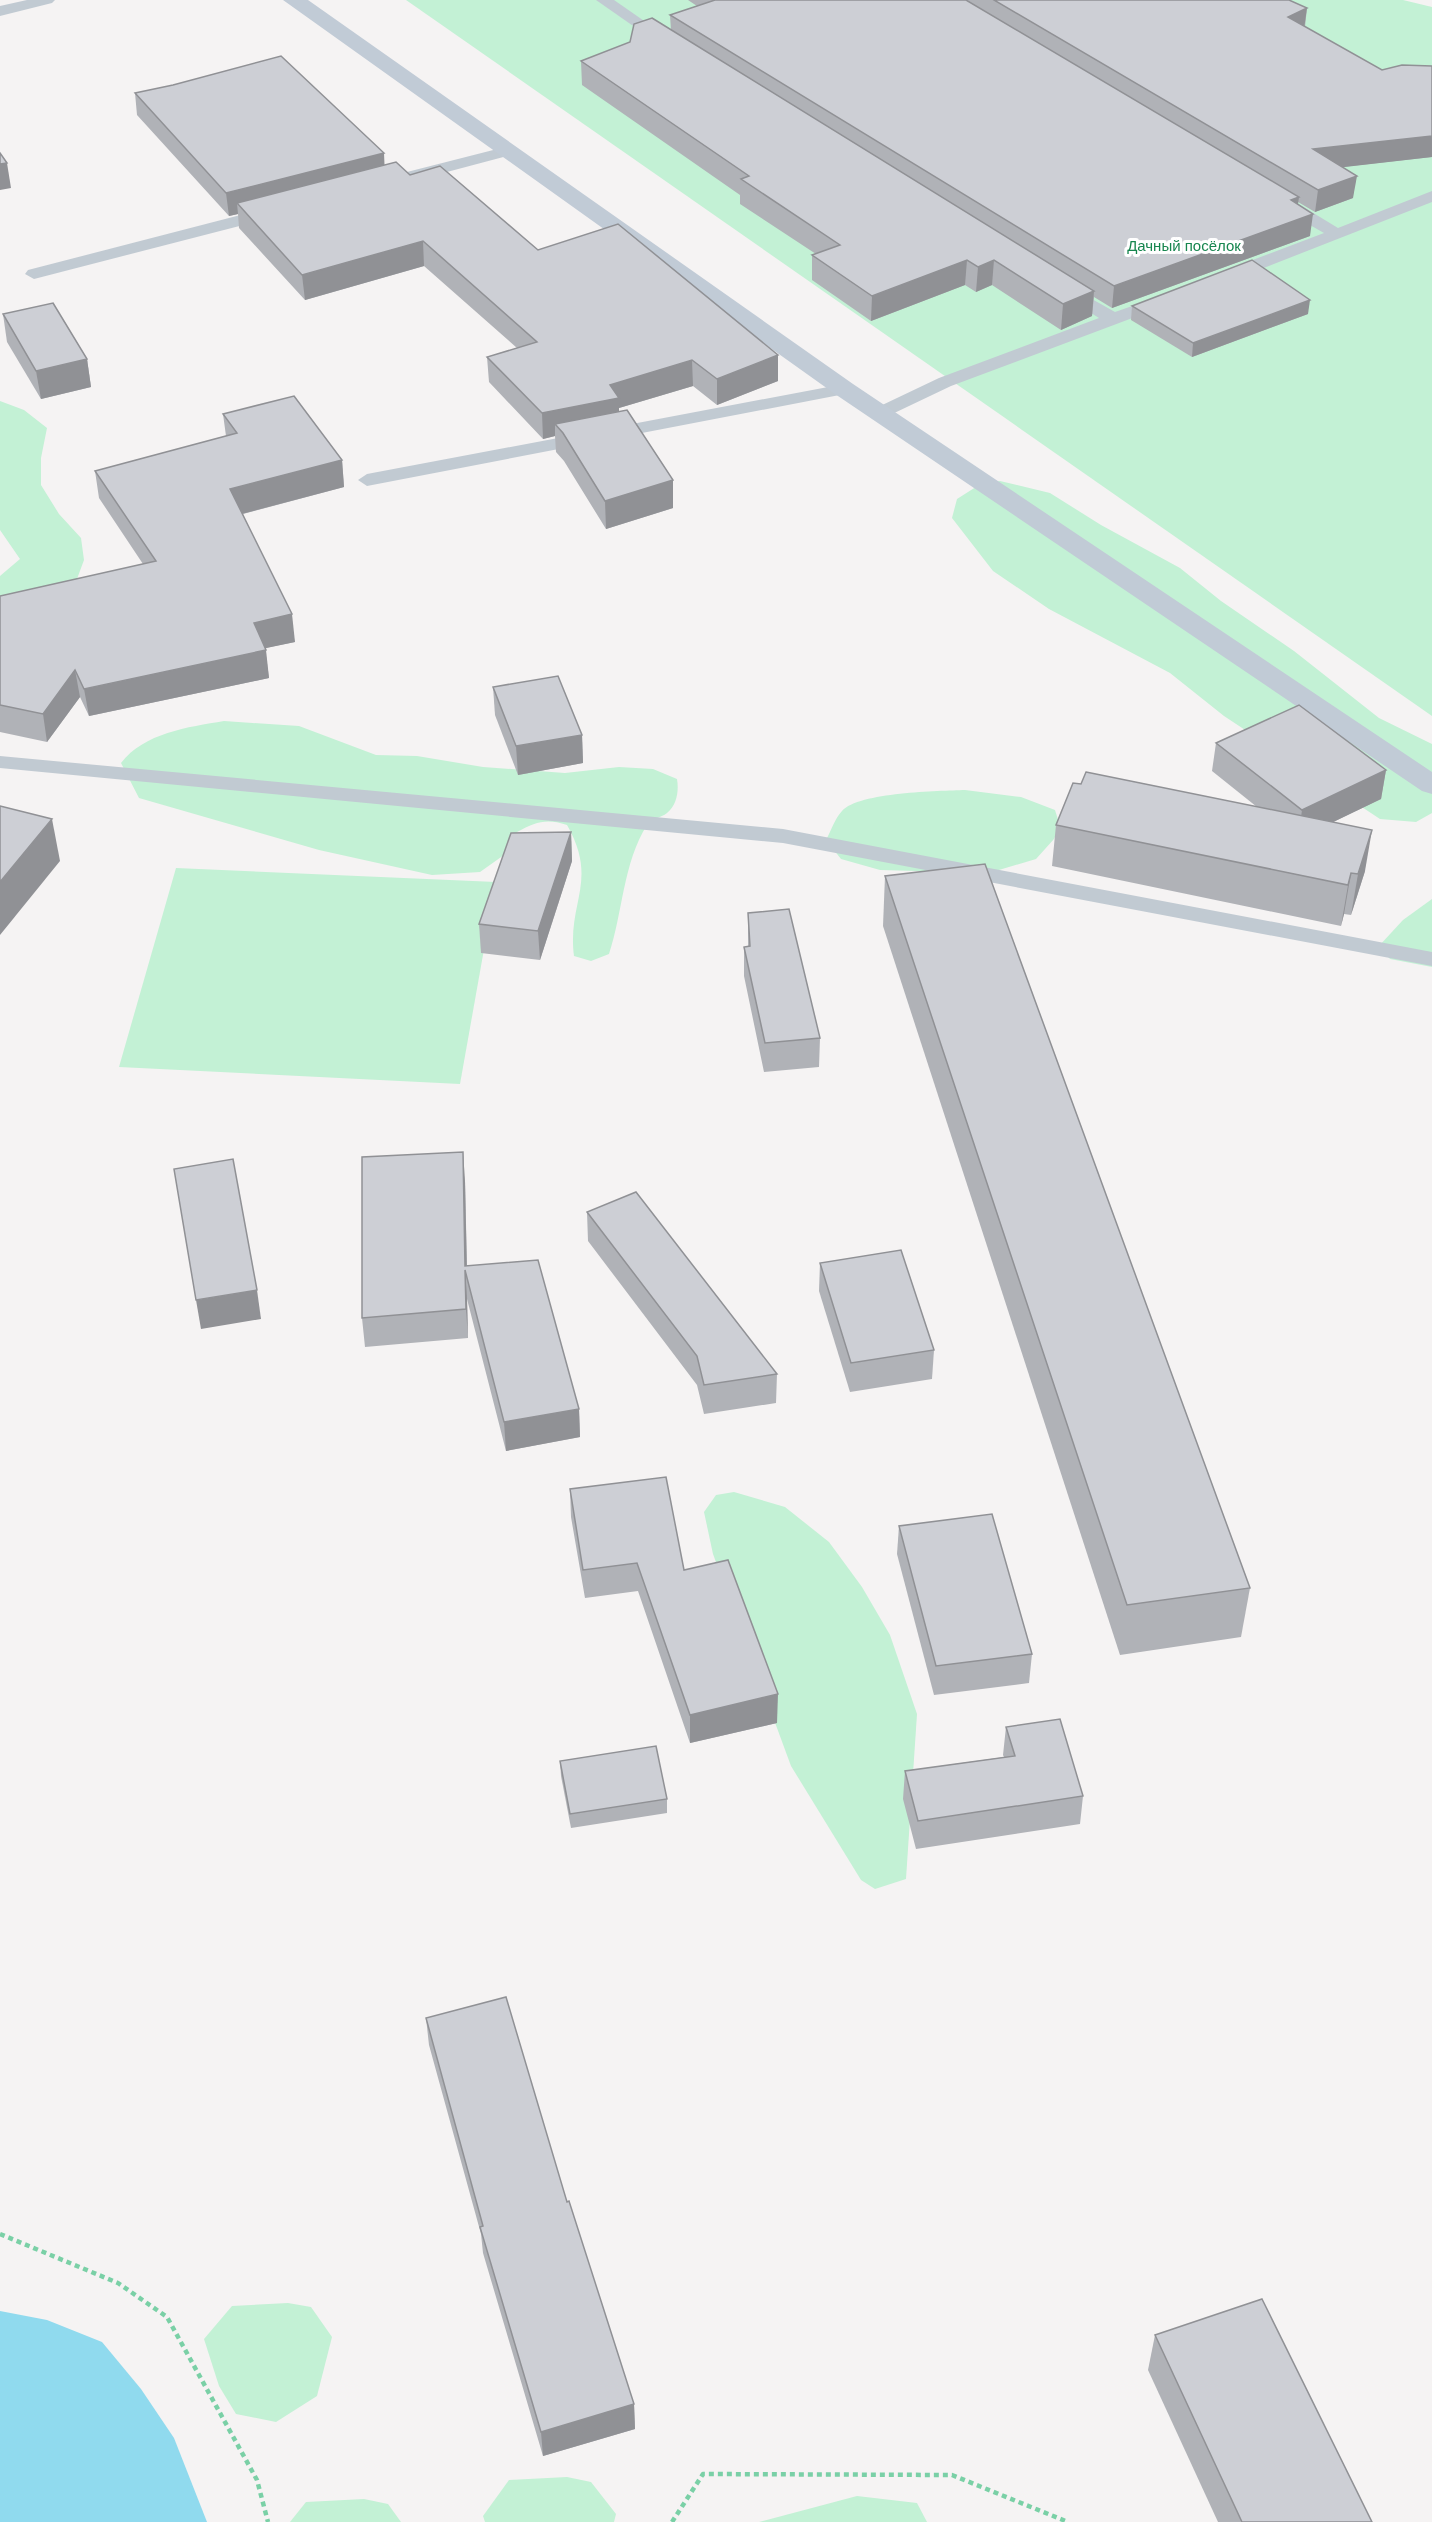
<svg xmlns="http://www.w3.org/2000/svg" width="1432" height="2522" viewBox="0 0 1432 2522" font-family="Helvetica,sans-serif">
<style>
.green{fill:#c3f1d5}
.water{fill:#90daee}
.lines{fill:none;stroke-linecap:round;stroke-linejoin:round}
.path{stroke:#7ad0a6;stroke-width:4.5;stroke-dasharray:5 4;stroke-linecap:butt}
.service{fill:#c1cad2;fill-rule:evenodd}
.secondary{fill:#c1cbd6;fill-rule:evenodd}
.wall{fill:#b0b2b7}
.shaded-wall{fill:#909195}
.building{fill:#cdcfd5;stroke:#909195;stroke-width:1.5}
.labels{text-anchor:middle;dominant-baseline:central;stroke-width:6;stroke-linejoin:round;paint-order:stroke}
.far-park-label{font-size:15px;fill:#17864f;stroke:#fff}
</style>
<rect width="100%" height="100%" fill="#f5f3f3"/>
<g class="green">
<polygon points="406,0 1403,0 1432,7 1432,716"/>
<polygon points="0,401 24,410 47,428 41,458 41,485 59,514 81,538 84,560 74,587 0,610 0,576 20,559 0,530"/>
<polygon points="1000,481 1050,493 1101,525 1180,568 1221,601 1294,651 1379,718 1432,744 1432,813 1416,822 1380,819 1224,716 1170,673 1049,609 993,571 952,518 957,499 979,485"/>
<path d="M224,721L299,726L376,755L417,756L483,767L565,773L619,767L653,769L677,779C679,791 677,805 667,813C661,818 651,818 647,825C623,863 623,912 609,954L591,961L574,956C567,902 599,881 567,825C546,818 536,822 517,832L511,850L480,872L432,875L319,850L139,798L121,763C144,733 188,727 224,721Z"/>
<path d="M965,790L1021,797L1055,810L1060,826L1054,839L1036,859L989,873L880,870L841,859L826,840C831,831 835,818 842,811C859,792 939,791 965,790Z"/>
<polygon points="176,868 496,882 460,1084 119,1067"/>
<polygon points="1432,899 1432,967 1390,959 1379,946 1403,920"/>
<polygon points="734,1492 785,1507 829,1542 862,1587 890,1635 917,1714 906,1879 875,1889 861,1880 791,1766 713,1554 704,1512 716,1495"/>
<polygon points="288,2303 311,2307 332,2337 317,2396 276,2422 236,2414 219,2386 204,2339 232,2306"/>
<polygon points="567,2477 591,2482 616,2514 614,2522 485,2522 483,2516 509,2480"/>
<polygon points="857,2496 917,2503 927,2522 759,2522"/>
<polygon points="364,2499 388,2504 401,2522 290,2522 306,2502"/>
</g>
<polygon class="water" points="0,2311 47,2320 102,2342 141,2389 174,2438 207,2522 0,2522"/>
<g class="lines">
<g class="path">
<polyline points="0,2234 118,2283 167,2317 257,2480 268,2522"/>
<polyline points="672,2522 703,2474 952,2475 1068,2522"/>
</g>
<g class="service">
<polygon points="27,0 55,0 52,3 0,16 0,6"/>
<polygon points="596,0 614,0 673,41 671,44 659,44"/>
<polygon points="509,146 517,151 515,154 413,181 405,176 407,172"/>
<polygon points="1432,191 1432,202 1233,280 1227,281 1218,276 1221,272 1324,233 1280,208 1278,204 1280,200 1292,200 1338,228"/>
<polygon points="268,208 274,209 276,213 274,217 34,279 25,274 28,270"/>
<polygon points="1067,285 1115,312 1161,296 1170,301 1167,305 951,386 888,416 876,416 873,412 876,408 939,378 1099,318 1061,294 1058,290"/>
<polygon points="844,384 853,389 850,393 367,486 358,480 367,474"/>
<polygon points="0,756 783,829 1432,952 1432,966 783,843 0,768"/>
</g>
<polygon class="secondary" points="283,0 308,0 853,384 1432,772 1432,794 1422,791 835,394"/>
</g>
<g class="wall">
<polygon points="688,0 1289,0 1307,8 1305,27 1382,70 1432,66 1432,157 1342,167 1353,198 1315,212 1298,202 1298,205 1310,236 1112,308 1094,297 1092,316 1061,330 992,285 976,292 965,285 871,321 812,280 812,255 816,254 740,204 740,195 582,85 581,61 671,30 670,15 697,6"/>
<polygon points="135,93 385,165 410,175 538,250 778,355 778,381 717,405 693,386 619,408 619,412 673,508 606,529 564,461 556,452 555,436 543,439 489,382 487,357 517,348 424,266 305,300 239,228 238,214 229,216 137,115"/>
<polygon points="1132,306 1308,314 1192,357 1131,320"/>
<polygon points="3,314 87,359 91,387 41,399 7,342"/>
<polygon points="223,414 342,460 344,487 243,514 295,642 265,648 269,678 89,716 80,697 47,742 0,732 0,596 143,564 99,498 95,471 226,436"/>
<polygon points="493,687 582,735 583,763 518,775 495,715"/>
<polygon points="1216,743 1386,770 1381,799 1333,822 1365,871 1351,915 1344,914 1341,926 1052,866 1056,825 1081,784 1257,807 1212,771"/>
<polygon points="571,832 572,861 540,960 481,953 479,924"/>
<polygon points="885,876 1250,1588 1241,1637 1120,1655 883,926"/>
<polygon points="748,913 820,1038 819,1067 764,1072 744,976 744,947 748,946"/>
<polygon points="465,1181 467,1266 579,1409 580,1437 506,1451 467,1299 468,1338 365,1347 362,1318"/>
<polygon points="587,1212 777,1374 776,1403 704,1414 697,1385 588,1241"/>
<polygon points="820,1263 934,1350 932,1379 850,1392 819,1291"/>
<polygon points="570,1489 684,1570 777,1723 690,1743 638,1591 585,1598 571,1517"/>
<polygon points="899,1526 1032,1654 1029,1683 934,1695 897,1554"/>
<polygon points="1006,1727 1083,1796 1080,1824 916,1849 903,1799 905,1771 1004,1757 1003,1755"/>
<polygon points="560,1761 667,1799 667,1813 571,1828 561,1776"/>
<polygon points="426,2018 567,2202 634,2404 635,2429 543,2456 483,2253 481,2234 429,2045"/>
<polygon points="1155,2335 1372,2522 1218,2522 1148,2370"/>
</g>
<g class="shaded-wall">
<polygon points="1307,8 1304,29 1288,17"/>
<polygon points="1432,136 1432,157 1310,171 1313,149"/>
<polygon points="384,153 385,176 237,203 238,214 229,216 226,193"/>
<polygon points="7,163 11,188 0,190 0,164"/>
<polygon points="1357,176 1353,198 1315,212 1318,190"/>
<polygon points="1299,197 1296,219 1291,200"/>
<polygon points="1313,214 1310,236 1112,308 1114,286"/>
<polygon points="423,241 424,266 305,300 302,275"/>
<polygon points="967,260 965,285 871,321 872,296"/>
<polygon points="994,260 992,285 976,292 978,267"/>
<polygon points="1094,291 1092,316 1061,330 1063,304"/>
<polygon points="1310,300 1308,314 1192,357 1193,343"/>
<polygon points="778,355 778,381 717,405 717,379"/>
<polygon points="87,359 91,387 41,399 36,371"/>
<polygon points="692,360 693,386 619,408 619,424 563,435 563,433 555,424 555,436 543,439 542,413 610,385"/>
<polygon points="342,460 344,487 234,516 230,489"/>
<polygon points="673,480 673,508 606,529 605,501"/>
<polygon points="292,614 295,642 257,650 254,623"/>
<polygon points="266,650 269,678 89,716 84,689"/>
<polygon points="75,670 80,697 47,742 43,714"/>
<polygon points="582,735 583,763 518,775 516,746"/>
<polygon points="1386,770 1381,799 1298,839 1302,810"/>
<polygon points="52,819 60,861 0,935 0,882"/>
<polygon points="1372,830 1365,871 1351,915 1358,874"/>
<polygon points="571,832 572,861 540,960 538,931"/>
<polygon points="1351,873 1344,914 1341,926 1348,885"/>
<polygon points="463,1152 465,1181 467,1277 465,1272"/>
<polygon points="465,1270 467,1299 468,1338 466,1309"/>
<polygon points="257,1290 261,1319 201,1329 196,1300"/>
<polygon points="579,1409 580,1437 506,1451 504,1422"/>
<polygon points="778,1694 777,1723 690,1743 690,1715"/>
<polygon points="634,2404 635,2429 543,2456 541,2432"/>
</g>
<g class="building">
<polygon points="715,0 966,0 1299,197 1291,200 1313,214 1114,286 670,15"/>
<polygon points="994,0 1289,0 1307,8 1288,17 1382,70 1402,65 1432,66 1432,136 1313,149 1357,176 1318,190"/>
<polygon points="652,18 1094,291 1063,304 994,260 978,267 967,260 872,296 812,255 840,245 741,179 749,176 581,61 630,42 634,24"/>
<polygon points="281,56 384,153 226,193 135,93 173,85"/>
<polygon points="0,153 7,163 0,164"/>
<polygon points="396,162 410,175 440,166 538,250 618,224 778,355 717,379 692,360 610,385 619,398 542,413 487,357 537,342 423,241 302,275 237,203"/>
<polygon points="1252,260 1310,300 1193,343 1132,306"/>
<polygon points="53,303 87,359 36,371 3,314"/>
<polygon points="294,396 342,460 230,489 292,614 254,623 266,650 84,689 75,670 43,714 0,705 0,596 156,561 95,471 237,433 223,414"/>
<polygon points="627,410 673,480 605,501 563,433 555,424"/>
<polygon points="558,676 582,735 516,746 493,687"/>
<polygon points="1299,705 1386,770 1302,810 1216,743"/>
<polygon points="1086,772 1372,830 1358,874 1351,873 1348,885 1056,825 1073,783 1081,784"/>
<polygon points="0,806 52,819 0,882"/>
<polygon points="571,832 538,931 479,924 511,833"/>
<polygon points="985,864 1250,1588 1127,1605 885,876"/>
<polygon points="789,909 820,1038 765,1043 744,947 750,946 748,913"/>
<polygon points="463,1152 465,1266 538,1260 579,1409 504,1422 465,1270 466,1309 362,1318 362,1157"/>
<polygon points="233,1159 257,1290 196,1300 174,1169"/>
<polygon points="636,1192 777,1374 704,1385 697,1356 587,1212"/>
<polygon points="901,1250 934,1350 851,1363 820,1263"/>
<polygon points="666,1477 684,1570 728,1560 778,1694 690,1715 637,1563 583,1570 570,1489"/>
<polygon points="992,1514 1032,1654 936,1666 899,1526"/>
<polygon points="1060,1719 1083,1796 918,1821 905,1771 1015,1756 1006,1727"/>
<polygon points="656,1746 667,1799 570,1814 560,1761"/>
<polygon points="506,1997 567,2202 569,2201 634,2404 541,2432 480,2227 483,2226 426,2018"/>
<polygon points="1262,2299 1372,2522 1242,2522 1155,2335"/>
</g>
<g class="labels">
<g class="far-park-label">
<text x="1184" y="245">Дачный посёлок</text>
</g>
</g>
</svg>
